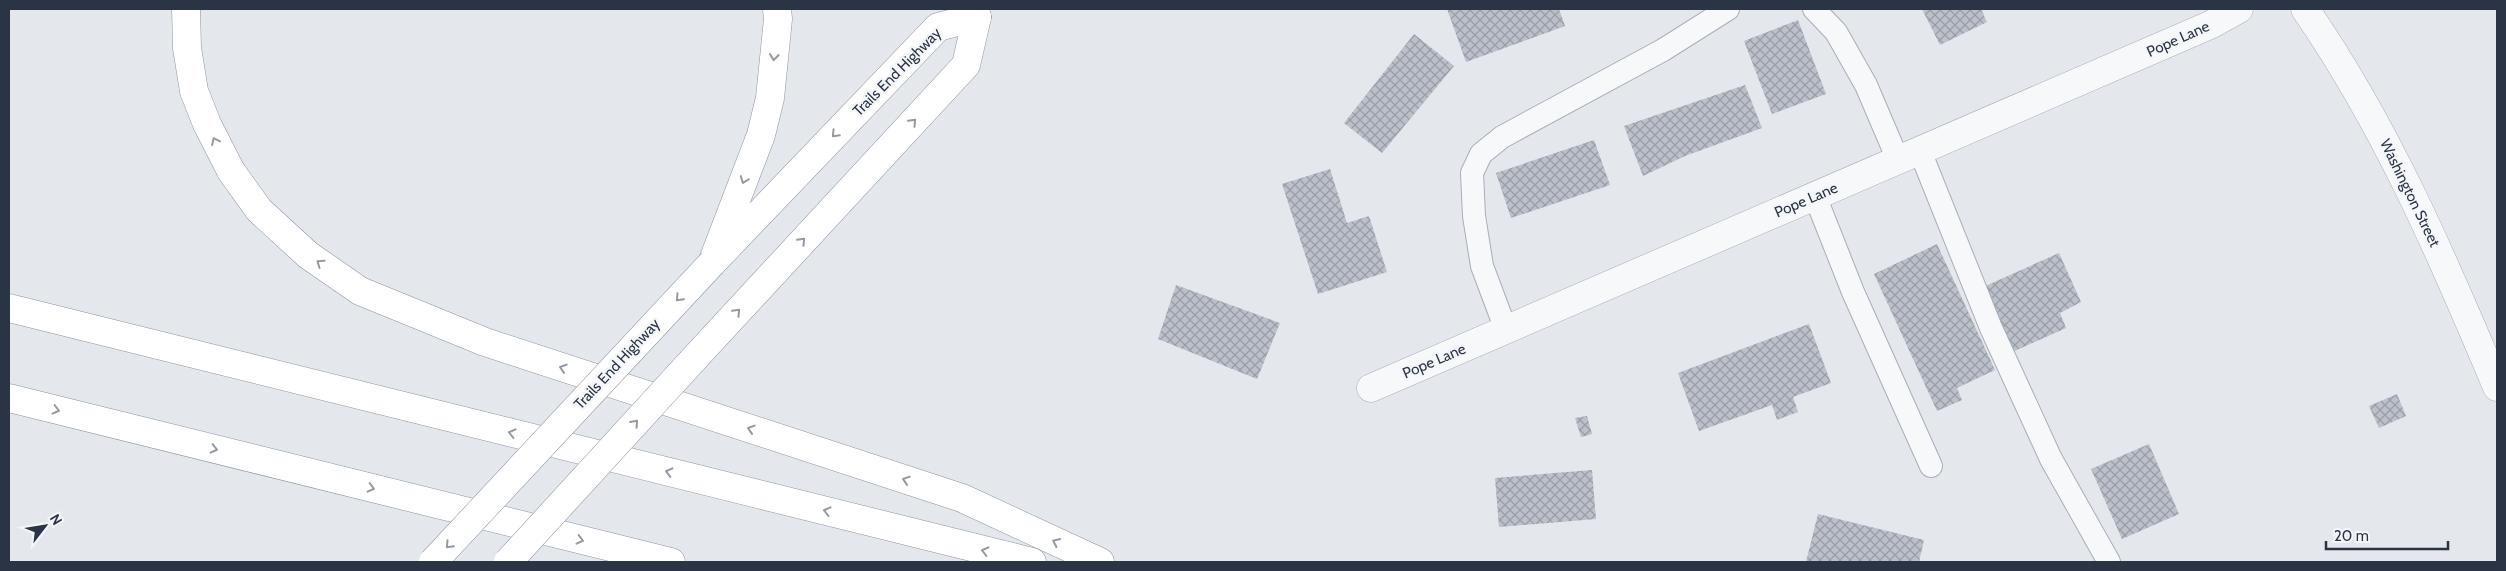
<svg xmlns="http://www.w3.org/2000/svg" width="2506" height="571" viewBox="0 0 2506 571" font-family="Cabin,sans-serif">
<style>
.building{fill:url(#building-cross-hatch)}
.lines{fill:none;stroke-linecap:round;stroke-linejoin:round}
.service-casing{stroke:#a9aeb7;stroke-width:24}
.minor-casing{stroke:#a9aeb7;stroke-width:29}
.trunk-casing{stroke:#8b94a3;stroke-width:29}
.motorway-casing{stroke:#8b94a3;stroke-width:29}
.service{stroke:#f7f8fa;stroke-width:22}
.minor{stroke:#f7f8fa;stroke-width:28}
.trunk{stroke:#fff;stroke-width:28}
.motorway{stroke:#fff;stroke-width:28}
.trunk-bridge-casing{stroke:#8b94a3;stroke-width:29;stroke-linecap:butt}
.trunk-bridge{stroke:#fff;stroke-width:28}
.oneway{stroke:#959aa2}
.labels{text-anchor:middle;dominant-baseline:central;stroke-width:5;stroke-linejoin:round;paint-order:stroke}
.street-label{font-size:15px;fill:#2b3445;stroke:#f4f6f9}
</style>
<defs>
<pattern id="building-cross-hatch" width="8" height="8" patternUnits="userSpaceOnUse" patternTransform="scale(1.25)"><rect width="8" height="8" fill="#bbc0ca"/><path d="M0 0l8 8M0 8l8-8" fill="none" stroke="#989da6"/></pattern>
</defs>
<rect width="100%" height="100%" fill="#e4e7ec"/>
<g class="building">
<polygon points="1447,9 1559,9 1565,26 1466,62"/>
<polygon points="1922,9 1981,9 1987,22 1940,45"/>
<polygon points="1798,20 1826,94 1772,114 1744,41"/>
<polygon points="1414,34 1454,66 1382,153 1344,123"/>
<polygon points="1745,85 1762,128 1685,156 1643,176 1624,126"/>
<polygon points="1594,140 1610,185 1511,218 1496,173"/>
<polygon points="1330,169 1347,223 1369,216 1387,272 1318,294 1282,184"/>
<polygon points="1937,244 1995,370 1957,388 1962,400 1937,411 1874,274"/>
<polygon points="2059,253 2081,302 2060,313 2066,328 2010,353 1981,288"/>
<polygon points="1176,285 1280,323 1257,379 1158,339"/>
<polygon points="1809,324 1831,383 1793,397 1798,412 1777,420 1772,405 1699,431 1678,373"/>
<polygon points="2397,394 2406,416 2379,428 2369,406"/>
<polygon points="1587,416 1592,434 1581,437 1575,418"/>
<polygon points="2149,444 2179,514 2122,539 2091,469"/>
<polygon points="1592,470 1596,519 1499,527 1495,478"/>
<polygon points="1818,514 1924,540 1919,562 1806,562"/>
</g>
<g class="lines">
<g class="service-casing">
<g id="service">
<polyline points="1814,9 1836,32 1866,85 1898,160"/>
<polyline points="1920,151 1991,328 2051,459 2109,562"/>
<polyline points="1815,196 1853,292 1931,466"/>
<polyline points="1506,330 1482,266 1474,216 1472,173 1481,154 1502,137 1663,50 1728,9"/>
</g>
</g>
<g class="minor-casing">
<g id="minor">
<path d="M2305,9C2386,126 2442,256 2497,387"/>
<polyline points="1371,388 2210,25 2239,9"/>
</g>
</g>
<g class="trunk-casing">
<polyline id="trunk" points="692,361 966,65 977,17 938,27 712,263"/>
</g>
<g class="motorway-casing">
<g id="motorway">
<polyline points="186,9 187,48 194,91 207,124 231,171 259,210 308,255 360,291 485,342 962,498 1100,562"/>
<polyline points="968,9 977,17"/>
<polyline points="712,263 761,135 770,98 778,19 777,9"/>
<polyline points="9,308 1032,562"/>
<polyline points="9,398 671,562"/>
</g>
</g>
<use href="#service" class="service"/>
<use href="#minor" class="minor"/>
<use href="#trunk" class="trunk"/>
<use href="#motorway" class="motorway"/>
<g class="trunk-bridge-casing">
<g id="trunk-bridge">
<polyline points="433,562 712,263"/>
<polyline points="508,562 692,361"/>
</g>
</g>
<use href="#trunk-bridge" class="trunk-bridge"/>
</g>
<defs><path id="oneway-chevron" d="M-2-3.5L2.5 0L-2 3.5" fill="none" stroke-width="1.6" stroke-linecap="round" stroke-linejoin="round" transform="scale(1.25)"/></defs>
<g class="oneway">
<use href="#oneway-chevron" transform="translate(774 57) rotate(96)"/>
<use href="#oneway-chevron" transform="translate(913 122) rotate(-47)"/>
<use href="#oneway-chevron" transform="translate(835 134) rotate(134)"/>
<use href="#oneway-chevron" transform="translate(215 141) rotate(-116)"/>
<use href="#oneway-chevron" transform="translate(744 180) rotate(111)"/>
<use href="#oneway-chevron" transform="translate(802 241) rotate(-47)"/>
<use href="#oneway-chevron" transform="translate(320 263) rotate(-145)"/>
<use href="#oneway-chevron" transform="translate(679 298) rotate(133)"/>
<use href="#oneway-chevron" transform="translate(737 312) rotate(-47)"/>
<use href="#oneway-chevron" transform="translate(563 368) rotate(-162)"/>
<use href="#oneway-chevron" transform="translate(56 410) rotate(14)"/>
<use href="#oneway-chevron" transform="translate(635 423) rotate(-48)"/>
<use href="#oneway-chevron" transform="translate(751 429) rotate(-162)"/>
<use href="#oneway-chevron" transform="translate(512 433) rotate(-166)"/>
<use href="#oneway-chevron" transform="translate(214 449) rotate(14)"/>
<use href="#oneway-chevron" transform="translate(669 472) rotate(-166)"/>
<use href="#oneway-chevron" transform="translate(906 480) rotate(-162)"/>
<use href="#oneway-chevron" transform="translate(371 488) rotate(14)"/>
<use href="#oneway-chevron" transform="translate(827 511) rotate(-166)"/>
<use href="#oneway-chevron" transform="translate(580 540) rotate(14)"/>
<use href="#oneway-chevron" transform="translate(1056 542) rotate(-155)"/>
<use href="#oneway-chevron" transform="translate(449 545) rotate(133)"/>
<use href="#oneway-chevron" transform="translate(985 551) rotate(-166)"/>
</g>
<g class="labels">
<g class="street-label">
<text transform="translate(2178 39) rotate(-24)">Pope Lane</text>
<text transform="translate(897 72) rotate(-45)">Trails End Highway</text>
<text transform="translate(2410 193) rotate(64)">Washington Street</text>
<text transform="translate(1806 200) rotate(-23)">Pope Lane</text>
<text transform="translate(1434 361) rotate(-23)">Pope Lane</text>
<text transform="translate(617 364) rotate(-47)">Trails End Highway</text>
</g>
</g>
<rect width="2506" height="571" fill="none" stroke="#2b3445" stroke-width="20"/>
<g transform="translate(45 526) rotate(59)" stroke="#f4f6f9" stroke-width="4" paint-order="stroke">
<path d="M0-4L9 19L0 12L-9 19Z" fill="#2b3445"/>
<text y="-8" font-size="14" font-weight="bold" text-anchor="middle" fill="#2b3445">N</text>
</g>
<path d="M2326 541v8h122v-8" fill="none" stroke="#2b3445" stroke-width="2.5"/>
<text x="2334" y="541" font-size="15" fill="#2b3445" stroke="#f4f6f9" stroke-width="4" paint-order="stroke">20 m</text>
</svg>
